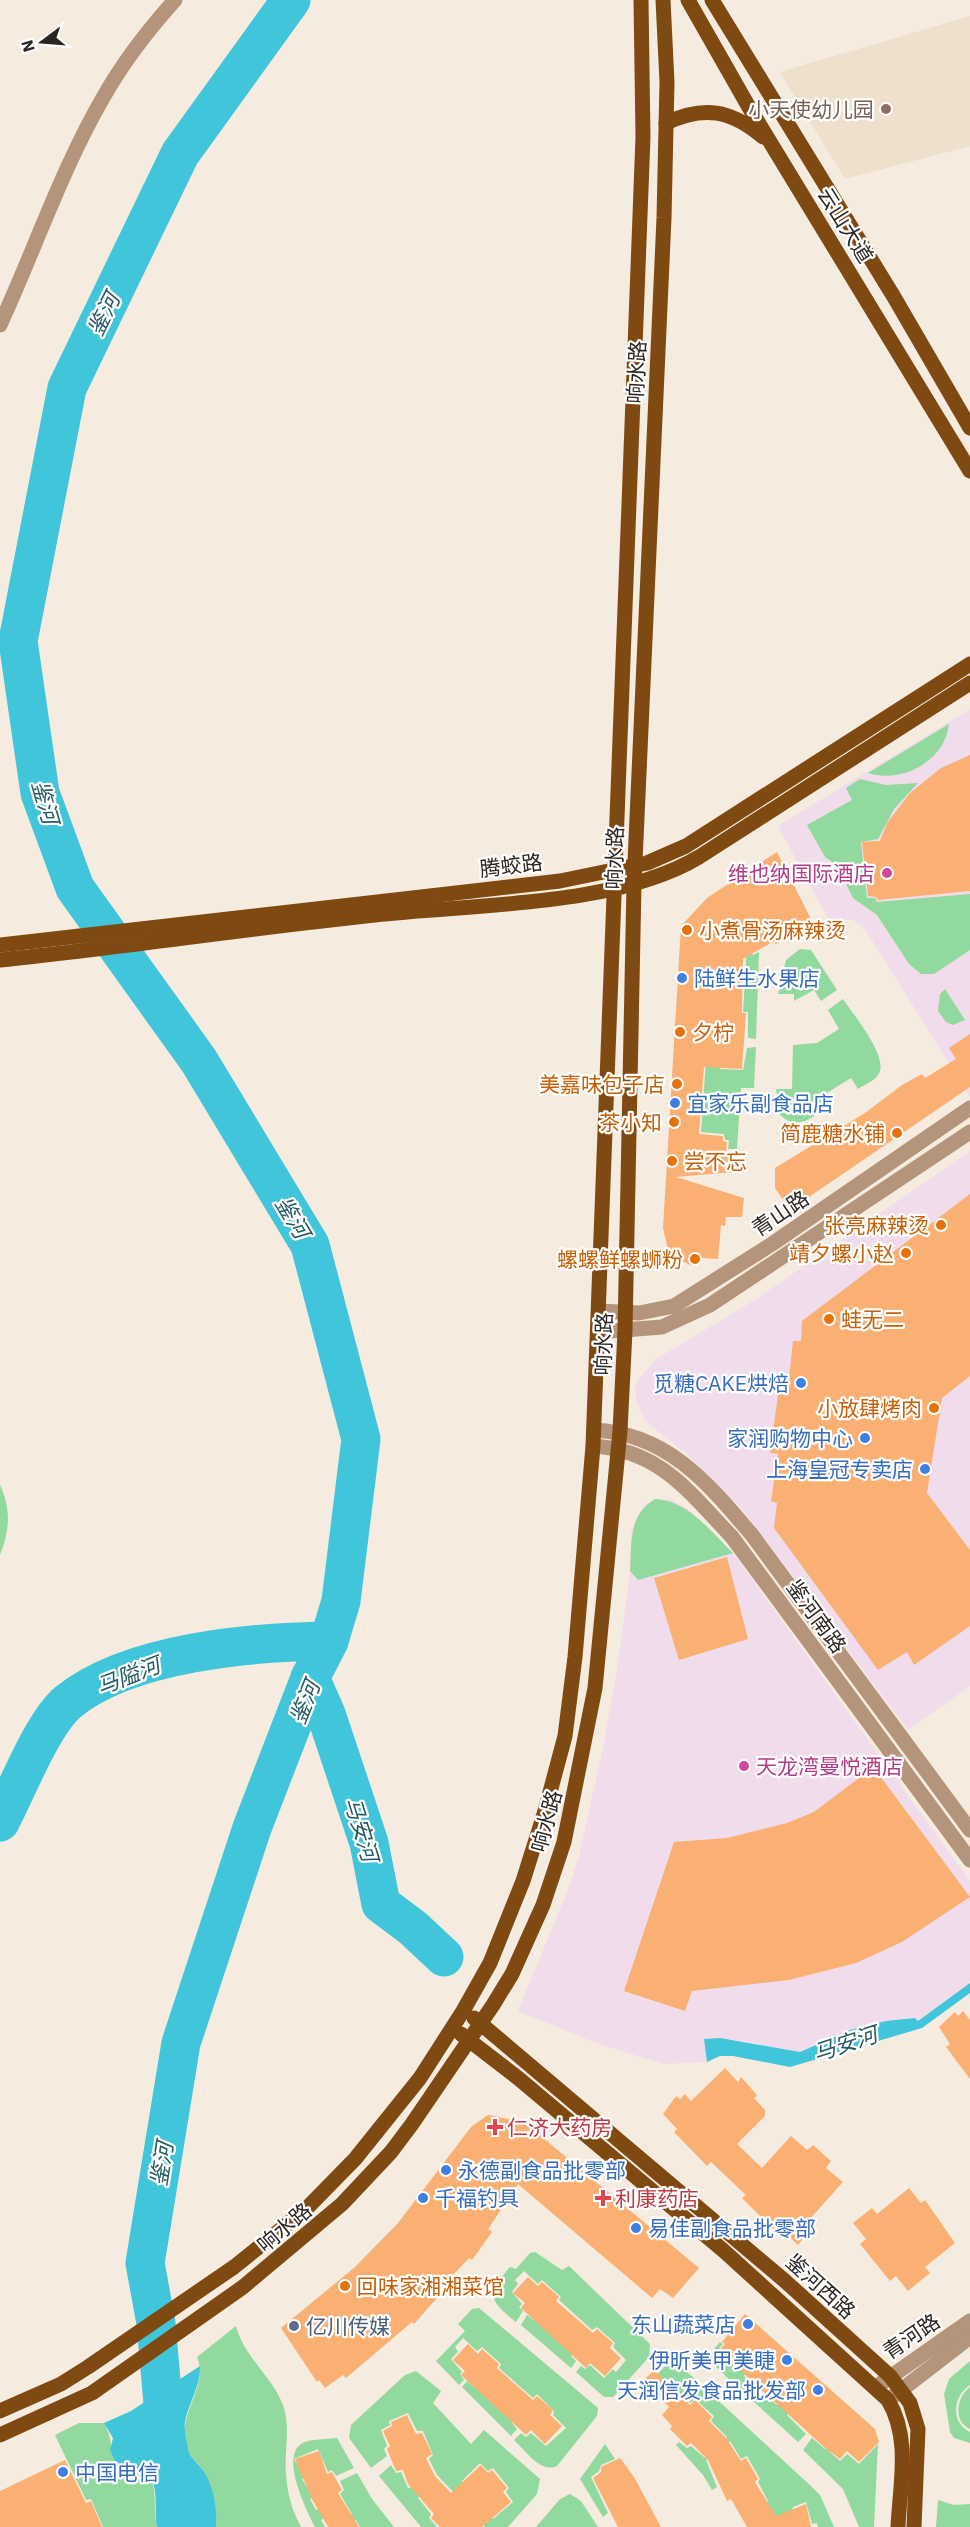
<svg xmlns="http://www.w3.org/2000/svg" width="970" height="2527" viewBox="0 0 970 2527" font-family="'IBM Plex Sans','Noto Sans SC',sans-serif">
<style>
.commercial{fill:#f1dceb}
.built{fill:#efdfcd}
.green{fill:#91d99e}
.water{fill:#40c5da}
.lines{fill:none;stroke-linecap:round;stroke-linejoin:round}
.river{stroke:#40c5da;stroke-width:39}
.building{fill:#f9b072}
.minor{stroke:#b4947b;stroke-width:15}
.major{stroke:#7f4a12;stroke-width:15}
.education-dot{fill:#8d6e63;stroke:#fff;stroke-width:2}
.hotel-dot{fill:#d1479c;stroke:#fff;stroke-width:2}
.food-dot{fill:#e8710a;stroke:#fff;stroke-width:2}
.shop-dot{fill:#3f7fe0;stroke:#fff;stroke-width:2}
.health-dot{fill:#e0444e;stroke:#fff;stroke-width:2}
.service-dot{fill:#5c6f8a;stroke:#fff;stroke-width:2}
.labels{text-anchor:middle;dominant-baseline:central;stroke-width:4.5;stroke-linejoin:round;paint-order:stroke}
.education-label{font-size:21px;fill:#785e54;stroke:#fff;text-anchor:end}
.street-label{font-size:21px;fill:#2b2622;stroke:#fff}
.hotel-label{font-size:21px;fill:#b23c85;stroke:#fff;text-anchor:end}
.food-label{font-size:21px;fill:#c56008;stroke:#fff;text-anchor:end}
.shop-label{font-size:21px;fill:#366cbe;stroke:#fff;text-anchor:start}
.health-label{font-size:21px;fill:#be3a42;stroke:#fff;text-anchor:start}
.service-label{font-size:21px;fill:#4e5e75;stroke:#fff;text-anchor:start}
.water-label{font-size:22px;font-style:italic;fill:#245a63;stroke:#fff}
</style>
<rect width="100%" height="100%" fill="#f6ebdf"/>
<g class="commercial">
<polygon points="970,709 970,1097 865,929 853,920 838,920 831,924 778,826"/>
<polygon points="970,1151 970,1686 908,1730 744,1511 687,1454 645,1421 636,1400 635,1389 638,1380 656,1359 755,1300"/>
<polygon points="655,1499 673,1500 690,1511 733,1553 970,1881 970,1983 918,2021 915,2018 866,2025 829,2038 800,2052 741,2041 704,2039 707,2062 663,2064 596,2043 518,2011 569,1887 579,1856 604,1743 618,1663 630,1571 631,1533 636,1519 645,1505"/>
</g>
<polygon class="built" points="970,16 970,146 845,179 780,72"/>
<g class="green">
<path d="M949,724C945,761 902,784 868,773Z"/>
<polygon points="860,779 886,785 918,783 894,809 878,839 861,842 867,898 875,898 877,902 970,894 970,950 934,974 921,974 909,964 877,915 853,898 837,865 825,857 807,825 852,800 846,788"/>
<polygon points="747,944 753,955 759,952 756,1039 748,1038 748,1012 743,1012"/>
<polygon points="800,949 811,950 837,990 821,1001 814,990 794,1001 794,994 778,994 786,960"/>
<polygon points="945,989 965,1020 953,1025 946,1022 938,1011 940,994"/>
<path d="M843,999C852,1013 891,1059 878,1075C874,1081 864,1085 858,1089L851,1078L822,1096L828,1107C811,1118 798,1131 780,1115L776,1089H792L793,1045L817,1043L839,1029L828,1010Z"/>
<polygon points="756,1047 754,1088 741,1088 737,1149 728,1149 729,1140 725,1140 724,1134 701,1132 706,1060 720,1063 720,1069 743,1070 747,1048"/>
<path d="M0,1485C11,1509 10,1530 0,1555Z"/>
<path d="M655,1499C689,1501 710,1531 733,1553L638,1580L630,1571C632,1543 628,1515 655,1499Z"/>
<path d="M535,2252L562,2270L569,2266L650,2344L649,2357L613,2397H604L576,2372L581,2366L585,2369L590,2365L604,2378L613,2369L616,2372L626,2360L613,2347L615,2343L597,2327L592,2330L559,2300L561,2297L542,2280L538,2284L524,2271L515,2280L518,2284L512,2292L522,2304L519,2307L523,2311L516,2322C487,2299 487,2294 510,2267L516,2269L530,2253Z"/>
<path d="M479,2308L598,2408L597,2416L557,2466C541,2474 525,2450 514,2440L521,2433L526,2437L531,2433L546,2446L566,2428L553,2415L554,2411L537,2394L533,2398L499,2368L501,2364L482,2347L477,2351L463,2338L455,2347L458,2352L451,2359L462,2372L460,2374L464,2380L459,2385L436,2361L465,2331L458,2324L472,2309Z"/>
<polygon points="527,2315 535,2321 539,2317 575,2351 571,2356 576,2361 571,2368 521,2325"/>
<path d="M236,2326C244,2357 272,2376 283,2405C291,2428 284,2451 286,2474C287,2492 292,2511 301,2527H216C218,2510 212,2483 202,2469C196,2460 187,2454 185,2442C179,2412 209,2385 197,2357Z"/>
<polygon points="720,2342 723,2344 717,2351 734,2366 737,2363 746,2371 744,2376 759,2390 751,2400 712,2363 709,2355"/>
<path d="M970,2361V2385C953,2396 950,2422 970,2432V2443L954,2438L950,2432L944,2394L949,2379Z"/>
<polygon points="666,2365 679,2366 687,2372 811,2486 820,2495 834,2527 818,2527 817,2523 812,2524 806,2502 793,2507 788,2522 757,2509 768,2501 758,2482 760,2479 747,2456 741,2459 730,2441 722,2446 727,2437 711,2421 714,2416 695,2399 690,2403 675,2389 664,2403 649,2384"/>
<polygon points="416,2371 441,2391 433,2403 471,2444 484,2430 540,2479 537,2494 508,2527 485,2527 481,2522 488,2514 493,2519 513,2502 506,2492 509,2488 493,2468 488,2471 480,2463 462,2481 465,2486 456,2495 437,2475 429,2459 433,2455 423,2431 417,2431 408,2413 389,2421 390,2425 381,2430 387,2446 384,2449 387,2456 371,2468 349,2438 351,2425 405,2375"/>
<polygon points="467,2381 475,2388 479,2384 516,2418 512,2423 517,2429 511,2436 462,2387"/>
<path d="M970,2387V2429C953,2422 956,2397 970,2387Z"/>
<polygon points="763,2393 777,2405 781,2400 791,2409 787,2415 806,2434 798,2442 754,2402"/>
<path d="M79,2423H104C116,2444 106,2454 124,2472C165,2464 151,2504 157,2527H103L91,2499L86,2500L55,2435Z"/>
<path d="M337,2438L354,2468L336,2476L332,2470L328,2472L318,2449L294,2459L305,2477L302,2479L313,2497L310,2499L316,2510L321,2508L326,2517L321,2520L325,2527H315C307,2511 277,2452 305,2442C314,2439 327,2439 337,2438Z"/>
<polygon points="812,2438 825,2449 830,2447 829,2451 840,2461 847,2454 859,2464 878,2444 874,2527 859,2527 843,2489 803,2450"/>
<polygon points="679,2442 687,2448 691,2446 705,2458 715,2449 716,2451 706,2460 717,2487 712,2490 703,2475 676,2445"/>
<polygon points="605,2444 615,2459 601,2465 599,2471 591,2477 608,2513 603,2517 580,2479"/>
<polygon points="391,2465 396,2473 401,2472 408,2488 434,2482 418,2498 431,2514 429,2518 437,2527 421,2527 379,2476"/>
<polygon points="357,2473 372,2499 394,2527 360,2527 356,2520 348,2524 345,2519 352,2514 340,2494 344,2490 340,2481"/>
<polygon points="570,2494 581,2501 598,2527 536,2527 560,2499"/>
<polygon points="938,2500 954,2505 970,2504 970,2527 936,2527"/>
</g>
<g class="water">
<polygon points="970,1983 970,1993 922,2028 790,2067 733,2056 720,2056 707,2062 704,2039 720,2038 800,2052 850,2030 886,2021 915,2018 918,2021"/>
<path d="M200,2366C201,2393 179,2414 185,2442C187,2454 195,2460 202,2469C213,2483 218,2510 216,2527H157C153,2510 163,2475 138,2471C131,2470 126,2472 119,2470L110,2450L113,2438L104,2423L131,2411Z"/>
</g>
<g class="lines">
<g class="river">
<polyline points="310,1678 326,1714 369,1843 381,1904 413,1928 444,1957"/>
<path d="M0,1822C17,1790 42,1724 68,1702C129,1652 252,1642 329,1641"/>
<polyline points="183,2527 166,2438 156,2323 145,2263 181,2043 252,1828 310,1678 329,1641 341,1601 361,1439 310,1245 199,1061 75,888 40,793 18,641 67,388 180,154 291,0"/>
</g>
</g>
<g class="building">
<polygon points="970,755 970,891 878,900 876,897 868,896 862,842 880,841 887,823 910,793 941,768"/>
<polygon points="777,852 811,919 798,927 800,930 776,944 774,941 743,959 742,1013 746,1013 742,1069 704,1067 699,1134 723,1136 723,1141 727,1142 726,1153 747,1154 745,1171 676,1177 744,1198 742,1217 726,1217 725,1226 721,1225 718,1259 702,1258 699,1265 690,1265 678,1259 668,1250 663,1228 681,926 707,898"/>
<polygon points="970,1034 970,1087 790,1210 775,1188 775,1168 865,1113 902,1085 922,1074 925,1078 956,1059 949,1048"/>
<polygon points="970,1194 970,1376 942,1398 927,1493 970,1550 970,1626 914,1665 907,1652 878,1670 774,1528 777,1503 771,1501 778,1454 770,1453 779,1388 788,1389 793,1341 801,1341 802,1321"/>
<polygon points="727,1557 748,1639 679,1660 654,1578"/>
<polygon points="880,1762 880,1776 970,1897 902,1942 856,1963 789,1980 692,1991 685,2011 624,1991 674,1842 727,1838 787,1823 814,1812"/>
<polygon points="963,2011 970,2020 970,2079 946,2047 950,2044 939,2027 955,2012 958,2016"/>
<polygon points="725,2068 738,2082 741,2077 757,2095 754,2098 765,2110 765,2116 737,2144 762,2168 791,2136 807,2150 813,2145 831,2161 826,2168 843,2182 809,2220 811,2222 807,2227 810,2230 798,2245 781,2229 777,2233 742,2198 746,2195 711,2162 707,2166 674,2132 677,2129 663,2114 676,2096 680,2099 685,2094 691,2101"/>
<polygon points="488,2115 524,2122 699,2268 673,2298 660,2289 652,2298 518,2184 488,2229 492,2232 472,2260 469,2258 434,2295 437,2298 414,2324 412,2322 346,2378 343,2375 325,2388 319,2380 317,2382 281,2328 355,2267 398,2223 471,2127"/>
<polygon points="909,2188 921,2203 925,2200 955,2243 925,2267 930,2273 908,2291 896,2276 890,2281 860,2244 866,2239 853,2223 872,2208 877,2214"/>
<polygon points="528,2277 538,2286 542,2282 559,2297 556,2301 593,2333 597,2329 613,2343 610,2348 621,2358 605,2376 590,2363 586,2368 521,2308 525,2303 513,2293"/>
<polygon points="745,2314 875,2429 879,2442 859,2462 847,2451 840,2459 824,2447 719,2351 725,2344 722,2342"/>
<polygon points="468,2344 478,2354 482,2349 499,2364 497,2368 533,2400 537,2396 553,2410 550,2415 562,2426 545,2444 531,2430 526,2435 461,2375 465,2371 453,2360"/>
<polygon points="654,2370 690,2405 695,2400 712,2417 709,2421 727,2439 741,2461 746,2458 758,2479 755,2482 776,2516 806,2504 811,2527 747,2527 731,2499 727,2501 708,2460 691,2443 687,2446 670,2429 672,2426 662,2415 669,2407 645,2379"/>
<polygon points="407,2415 416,2434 422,2433 432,2454 426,2458 435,2476 451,2493 481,2465 488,2473 492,2470 507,2488 503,2492 511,2502 482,2527 440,2527 431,2518 434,2514 408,2484 403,2470 396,2471 387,2449 390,2446 383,2431 392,2426 391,2422"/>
<polygon points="319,2451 327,2474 332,2472 342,2490 338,2493 359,2527 328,2527 312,2499 295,2459"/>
<polygon points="620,2458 634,2477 661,2527 618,2527 593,2478 601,2472 601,2467"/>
<polygon points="65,2460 86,2503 91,2501 102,2527 0,2527 0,2491"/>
</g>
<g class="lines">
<g class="minor">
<path d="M0,325C35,249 62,168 104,96C124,61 148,30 175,0"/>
<polyline points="599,1311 639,1313 674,1306 772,1244 970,1108"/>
<polyline points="598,1332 662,1327 710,1305 970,1132"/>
<path d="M594,1430C667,1433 708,1483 752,1535L970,1830"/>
<path d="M593,1446C660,1450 689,1492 732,1537L970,1860"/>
<polyline points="876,2387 970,2321"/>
<polyline points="891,2398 970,2337"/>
</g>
<g class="major">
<polyline points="688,0 750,109 970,471"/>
<polyline points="712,0 894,297 970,428"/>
<path d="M666,123C704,105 731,110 763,137"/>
<polyline points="0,945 560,881 647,863 686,846 970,664"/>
<path d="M0,960C125,947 250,928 375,915C471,904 616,907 699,857L970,683"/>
<polyline points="474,2018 785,2281 890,2376 910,2403 918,2429 914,2527"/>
<path d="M461,2034L518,2078L724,2251L888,2400C911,2439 900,2483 898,2527"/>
<polyline points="0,2411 61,2384 88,2367 234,2267 306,2209 355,2159 420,2078 463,2011 490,1963 523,1881 545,1811 565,1736 575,1657 593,1446 643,137 641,0"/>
<polyline points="0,2435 92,2393 243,2287 342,2204 391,2152 412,2124 493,2005 512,1974 543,1905 564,1842 595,1688 620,1431 625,1331 634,884 664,218 667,82 663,0"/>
</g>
</g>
<circle class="education-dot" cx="886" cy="109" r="6"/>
<g class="hotel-dot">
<circle cx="887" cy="873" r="6"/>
<circle cx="744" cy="1766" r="6"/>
</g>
<g class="food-dot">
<circle cx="687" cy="930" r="6"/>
<circle cx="680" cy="1032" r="6"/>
<circle cx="677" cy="1084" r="6"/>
<circle cx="674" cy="1122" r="6"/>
<circle cx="897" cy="1133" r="6"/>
<circle cx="672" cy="1161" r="6"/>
<circle cx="941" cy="1225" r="6"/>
<circle cx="906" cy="1253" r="6"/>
<circle cx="695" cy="1259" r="6"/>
<circle cx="829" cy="1319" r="6"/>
<circle cx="934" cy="1408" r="6"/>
<circle cx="345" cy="2286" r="6"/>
</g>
<g class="shop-dot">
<circle cx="682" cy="978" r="6"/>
<circle cx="675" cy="1103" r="6"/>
<circle cx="801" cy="1383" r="6"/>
<circle cx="865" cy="1438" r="6"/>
<circle cx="925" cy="1469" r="6"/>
<circle cx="446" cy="2170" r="6"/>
<circle cx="423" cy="2198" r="6"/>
<circle cx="636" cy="2228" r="6"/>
<circle cx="748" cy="2324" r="6"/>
<circle cx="787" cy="2360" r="6"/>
<circle cx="818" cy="2390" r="6"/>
<circle cx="63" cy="2472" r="6"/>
</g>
<g class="health-dot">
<path d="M492 2118h6v6h6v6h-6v6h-6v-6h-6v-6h6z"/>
<path d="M600 2189h6v6h6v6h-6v6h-6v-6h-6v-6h6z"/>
</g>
<circle class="service-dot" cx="294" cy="2326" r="6"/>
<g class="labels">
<g class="education-label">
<text x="874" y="109">小天使幼儿园</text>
</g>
<g class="street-label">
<text transform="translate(846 225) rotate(58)">云山大道</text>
<text transform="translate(636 372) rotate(-87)">响水路</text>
<text transform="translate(614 858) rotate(-88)">响水路</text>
<text transform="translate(511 865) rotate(-7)">腾蛟路</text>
<text transform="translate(780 1213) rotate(-34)">青山路</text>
<text transform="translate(603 1344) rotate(-88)">响水路</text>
<text transform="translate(817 1616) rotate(54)">鉴河南路</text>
<text transform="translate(546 1821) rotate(-75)">响水路</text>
<text transform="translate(284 2227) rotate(-40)">响水路</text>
<text transform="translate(821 2286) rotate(42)">鉴河西路</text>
<text transform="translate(911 2336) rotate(-34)">青河路</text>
</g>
<g class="hotel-label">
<text x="875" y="873">维也纳国际酒店</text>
<text x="756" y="1766" text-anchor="start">天龙湾曼悦酒店</text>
</g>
<g class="food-label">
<text x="699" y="930" text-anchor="start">小煮骨汤麻辣烫</text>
<text x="692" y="1032" text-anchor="start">夕柠</text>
<text x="665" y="1084">美嘉味包子店</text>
<text x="662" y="1122">茶小知</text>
<text x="885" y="1133">简鹿糖水铺</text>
<text x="684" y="1161" text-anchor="start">尝不忘</text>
<text x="929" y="1225">张亮麻辣烫</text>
<text x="894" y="1253">靖夕螺小赵</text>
<text x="683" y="1259">螺螺鲜螺蛳粉</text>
<text x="841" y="1319" text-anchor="start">蛙无二</text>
<text x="922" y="1408">小放肆烤肉</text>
<text x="357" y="2286" text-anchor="start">回味家湘湘菜馆</text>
</g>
<g class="shop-label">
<text x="694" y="978">陆鲜生水果店</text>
<text x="687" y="1103">宜家乐副食品店</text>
<text x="789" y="1383" text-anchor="end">觅糖CAKE烘焙</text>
<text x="853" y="1438" text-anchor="end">家润购物中心</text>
<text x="913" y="1469" text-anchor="end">上海皇冠专卖店</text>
<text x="458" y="2170">永德副食品批零部</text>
<text x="435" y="2198">千福钓具</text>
<text x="648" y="2228">易佳副食品批零部</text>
<text x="736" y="2324" text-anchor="end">东山蔬菜店</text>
<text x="775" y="2360" text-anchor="end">伊昕美甲美睫</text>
<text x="806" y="2390" text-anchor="end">天润信发食品批发部</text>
<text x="75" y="2472">中国电信</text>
</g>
<g class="health-label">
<text x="507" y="2127">仁济大药房</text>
<text x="615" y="2198">利康药店</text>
</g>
<g class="service-label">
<text x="306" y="2326">亿川传媒</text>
</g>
<g class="water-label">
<text transform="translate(103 314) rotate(-64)">鉴河</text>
<text transform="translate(46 802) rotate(74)">鉴河</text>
<text transform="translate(293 1217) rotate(59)">鉴河</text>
<text transform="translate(128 1675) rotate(-21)">马隘河</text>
<text transform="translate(304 1702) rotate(-68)">鉴河</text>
<text transform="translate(362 1829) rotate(73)">马安河</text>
<text transform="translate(845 2043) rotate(-18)">马安河</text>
<text transform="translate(161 2164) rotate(-81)">鉴河</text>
</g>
</g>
<g transform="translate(42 42) rotate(254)" stroke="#ffffff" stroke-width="4.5" paint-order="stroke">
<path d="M0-4.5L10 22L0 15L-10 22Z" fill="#2b2622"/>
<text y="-9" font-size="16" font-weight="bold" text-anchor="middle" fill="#2b2622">N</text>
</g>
</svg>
